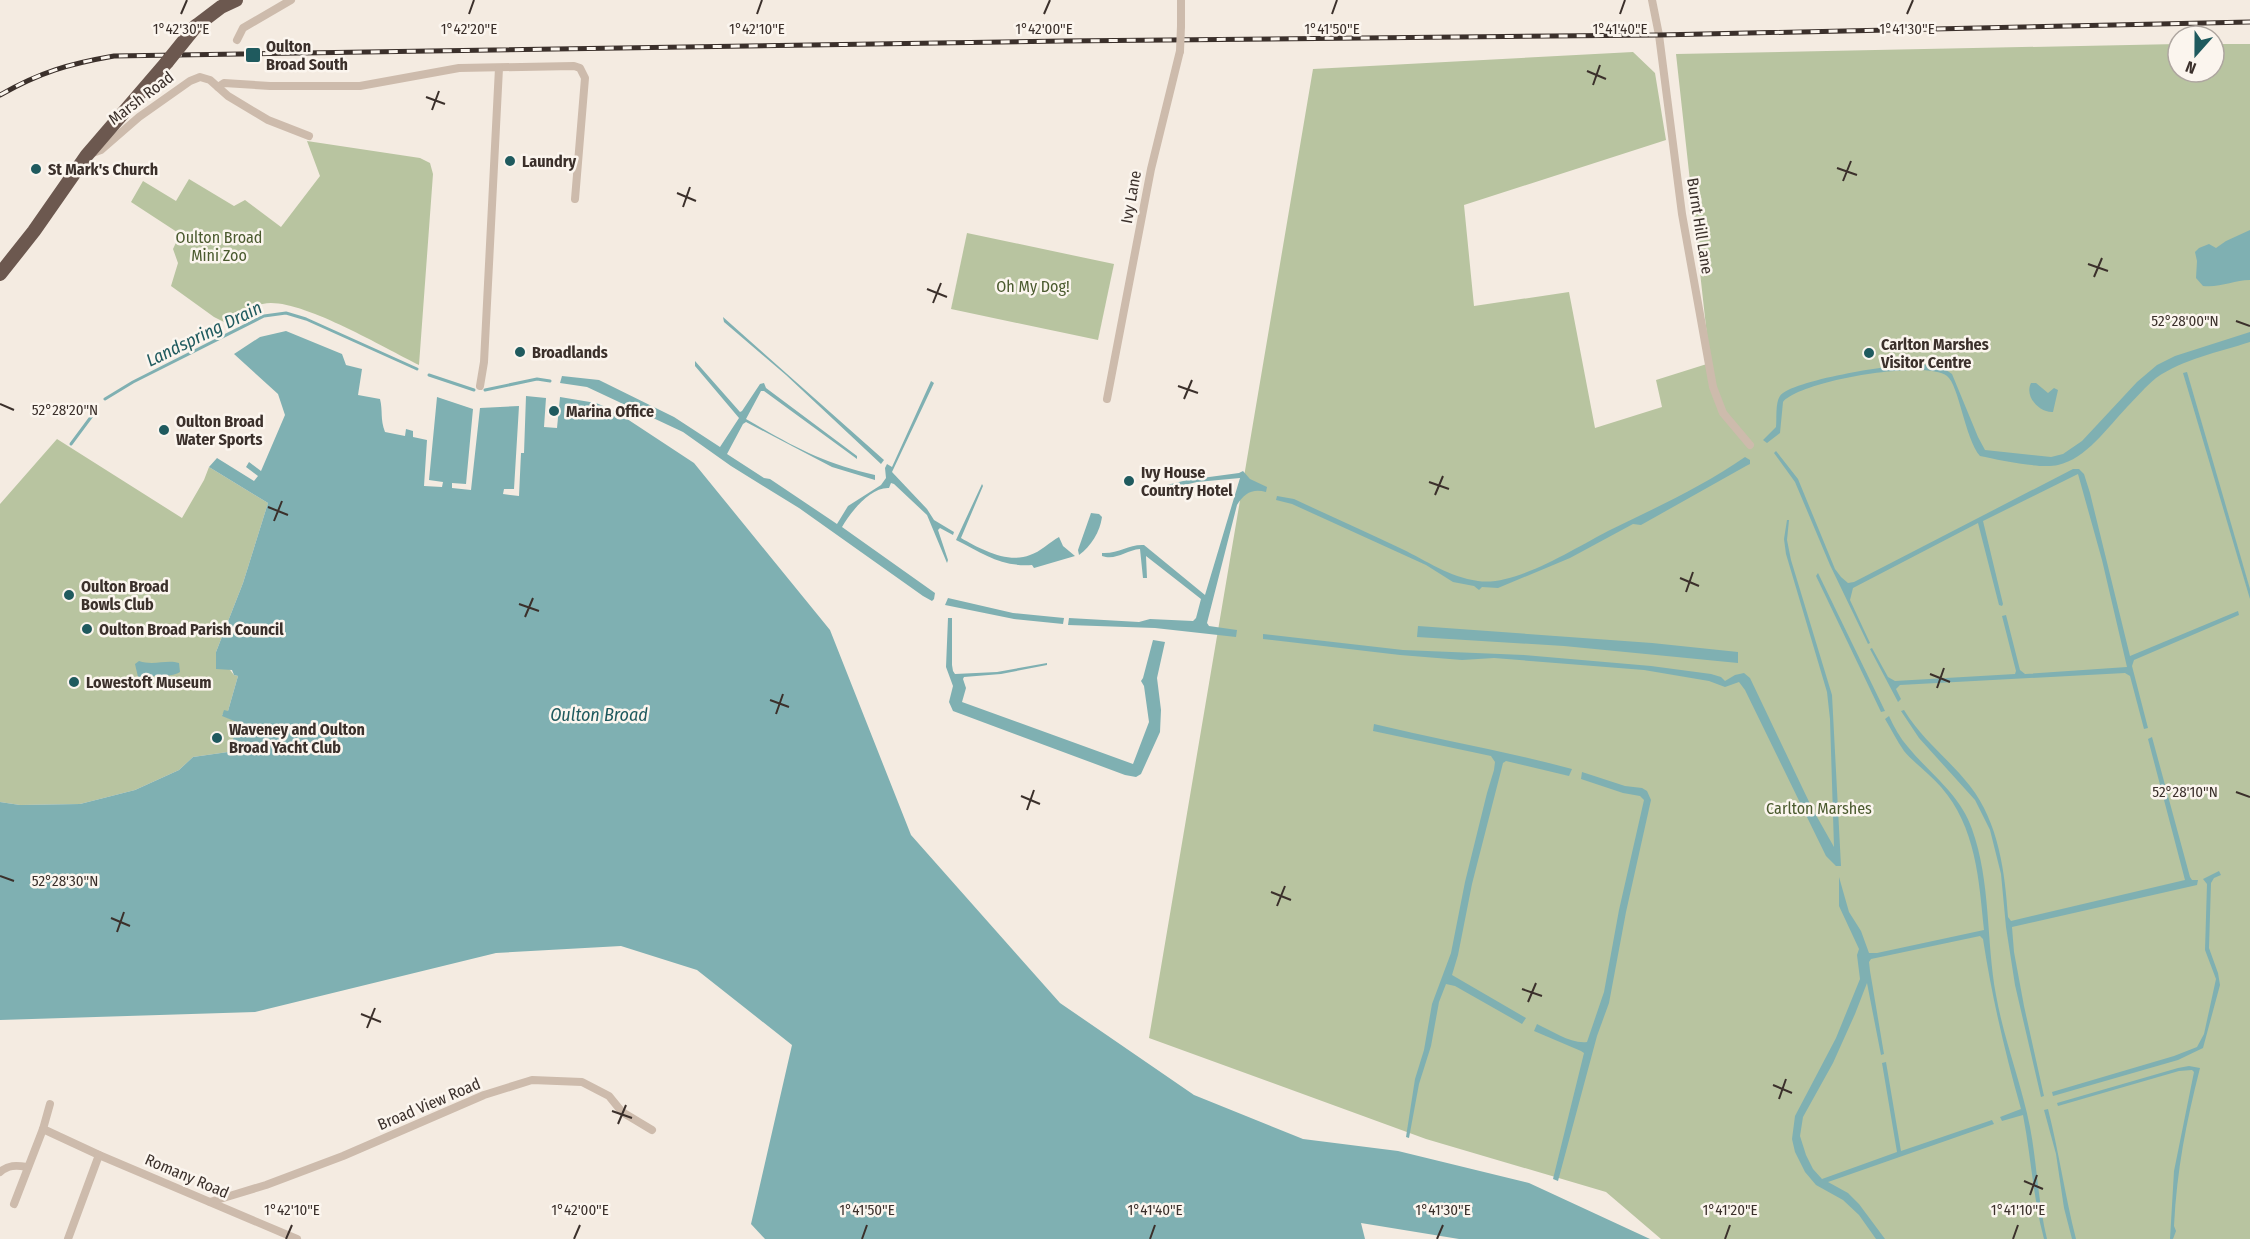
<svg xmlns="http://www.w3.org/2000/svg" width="2250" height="1239" viewBox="0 0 2250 1239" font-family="'Fira Sans Condensed',sans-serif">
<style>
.green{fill:#b8c4a0}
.water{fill:#7fb0b2}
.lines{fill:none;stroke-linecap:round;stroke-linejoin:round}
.stream{stroke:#7fb0b2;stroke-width:3}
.minor{stroke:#cdbbac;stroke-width:8}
.trunk{stroke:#6c584f;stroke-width:14}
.rail-casing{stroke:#3b302b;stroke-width:5}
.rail{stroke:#fbf5ee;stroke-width:3;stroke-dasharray:9;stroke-linecap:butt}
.minor-bridge{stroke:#cdbbac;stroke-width:8}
.trunk-bridge{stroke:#6c584f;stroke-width:14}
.ticks{fill:none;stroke:#3b302b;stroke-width:2}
.poi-dot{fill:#1f5a5e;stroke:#fbf5ee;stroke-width:2}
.labels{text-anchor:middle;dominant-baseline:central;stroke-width:5;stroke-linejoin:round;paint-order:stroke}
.poi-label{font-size:16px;font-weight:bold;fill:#3b302b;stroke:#fbf5ee;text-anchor:start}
.street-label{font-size:16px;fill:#3b302b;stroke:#fbf5ee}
.park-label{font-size:16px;fill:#4a5a2e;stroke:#fbf5ee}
.water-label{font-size:18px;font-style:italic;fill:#1f5a5e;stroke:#fbf5ee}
.ticks-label{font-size:15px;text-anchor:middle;fill:#3b302b;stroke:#fbf5ee;stroke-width:5;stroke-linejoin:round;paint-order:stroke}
</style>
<rect width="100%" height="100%" fill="#f4ebe1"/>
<g class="green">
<polygon points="2178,44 2178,72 2214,72 2214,44 2250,44 2250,1239 1661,1239 1606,1192 1426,1139 1149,1038 1313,69 1633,52 1655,73 1666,140 1464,205 1474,306 1569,292 1595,428 1662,407 1656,380 1710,363 1676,54"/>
<path d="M307,141L420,158L430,163L433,174L419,365C383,347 308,303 271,303C255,303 238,314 224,322L214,317L171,286L178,263L173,249L180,234L131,202L143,181L176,201L189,179L234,206L245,200L281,227L320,176Z"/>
<polygon points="967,233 1114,264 1098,340 951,309"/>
<polygon points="57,439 182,518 204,480 209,467 268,503 243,583 216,652 234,675 238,676 228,711 222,715 239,723 228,752 193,757 179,770 135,790 80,804 20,805 0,802 0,504"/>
</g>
<g class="water">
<path d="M2250,230V280C2234,280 2220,288 2203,286L2196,278L2197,261L2195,252L2199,248L2209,244L2216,248L2226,241Z"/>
<polygon points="723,317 884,460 881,464 786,375 724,322"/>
<path d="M286,331L342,354L346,365L362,369L358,395L380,399C383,411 380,419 385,432L405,436L406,429L413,431V437L427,440L424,486L442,487L443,482L429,480L437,397L473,409L466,484L452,483V488L471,490L480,408L519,406L514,489H504L503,494L519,496L521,453H524L526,396L546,398L544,427L557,428L560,397L596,403L615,411L694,463L830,630L911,835L1060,1003L1194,1095L1303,1139L1398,1151L1529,1183L1650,1239H1459L1361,1223L1365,1239H765L751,1224L792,1045L697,970L621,946L496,953L255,1012L0,1020V802L20,805L80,804L135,790L179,770L193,757L228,752L239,723L222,716L224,710L228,711L238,676L234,675L232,670L216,669V652L243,583L268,503L209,467L217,458L254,481L258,476L246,467L249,462L261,471L285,415L278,394L234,354L260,337Z"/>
<path d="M2250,332V342C2219,352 2183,359 2156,378C2146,386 2136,398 2127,407C2108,427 2086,459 2058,465C2040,469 1999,460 1980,456C1965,439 1959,385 1947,376C1926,359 1799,381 1783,402L1780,433L1767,443L1763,440L1776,427C1777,419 1775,403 1780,396C1792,380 1891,365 1913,364C1926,364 1942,366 1952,374L1978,437L1985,450L2051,457L2063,454L2082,441L2137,382L2157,365L2175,356Z"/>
<path d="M695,361L740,412L742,411L760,384L764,383L766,388L857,456V459L764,391H761L746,419C790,445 824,464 875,475V480L832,467L746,422L743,424L727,454L764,478L770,479L837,524L848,506L881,485L886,478L885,468L887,464L892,467L931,381L934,383L892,472L927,509L934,520L954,532L953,535L940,528L938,530L948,560L947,563L927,515L894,484L891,483L889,488C870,487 850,513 842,527L935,593L934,599L932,601L923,596L799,508L731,466L683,432L587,387L560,383L562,376L599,380L674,417L720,447L739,418L695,366Z"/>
<polygon points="2187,372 2250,589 2250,599 2183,373"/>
<path d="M2031,383H2036L2048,393L2054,388L2058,390L2053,412C2040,413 2024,397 2031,383Z"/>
<polygon points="1776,451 1798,479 1835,569 1841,577 1848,583 1854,582 2073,469 2079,469 2084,474 2090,493 2130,656 2238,611 2239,615 2134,660 2132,666 2148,728 2144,729 2130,676 2125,673 1900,685 1896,689 1901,699 1898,702 1870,649 1872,648 1888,677 1895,681 2015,674 2016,671 2002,616 2006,615 2020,670 2025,674 2127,667 2102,560 2078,474 1983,521 2003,604 2002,606 1999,605 1978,523 1853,588 1850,600 1870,643 1868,644 1830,565 1795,482 1774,453"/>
<path d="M1745,457L1750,460V464L1746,466L1641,525L1633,524L1570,558L1498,588L1482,587L1479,590L1474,586L1453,582L1426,565L1292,504L1276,500L1277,496L1294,499C1330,516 1367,532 1402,549C1427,561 1449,577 1478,581C1515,587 1575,548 1608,531C1655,508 1702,487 1745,457Z"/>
<path d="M1243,471L1250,479L1267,487L1266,492C1253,488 1244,493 1237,505L1207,623L1209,626L1237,630L1236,637L1155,628L1068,625L1069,618L1139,622L1150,619L1193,621L1196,618L1201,599L1146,556L1147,578H1143L1140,549C1126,550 1116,561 1102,556V553C1119,554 1129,544 1144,545L1205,595L1240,478L1197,482L1155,492V488L1187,480L1239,473Z"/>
<path d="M982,484L983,486L961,538C980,549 1008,564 1030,555C1040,552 1050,542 1059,537L1063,546L1075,556L1034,568L1032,565C1001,567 984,554 956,540Z"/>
<path d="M1091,513L1099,514L1102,517C1100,532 1091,546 1079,555L1078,550Z"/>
<polygon points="1787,520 1789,520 1787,540 1791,560 1832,695 1841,866 1836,866 1826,856 1745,690 1739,682 1725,687 1709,681 1644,670 1494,658 1462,660 1400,655 1263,639 1263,634 1403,650 1524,655 1651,666 1711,674 1721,677 1725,681 1735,675 1744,673 1750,678 1812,808 1834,847 1830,719 1827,692 1786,554 1784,539"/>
<polygon points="1818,573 1885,711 1881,712 1816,576"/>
<polygon points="948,598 1013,613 1064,618 1063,624 1014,619 945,605"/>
<polygon points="948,618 952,618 952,665 953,671 955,674 997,672 1047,663 1047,665 1001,674 964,677 963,679 966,688 962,702 1133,764 1149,722 1144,686 1141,681 1143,678 1153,640 1165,642 1157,678 1161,710 1160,732 1141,774 1136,777 1125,775 953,711 949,702 953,686 946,667"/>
<polygon points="1418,626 1652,643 1738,652 1738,663 1564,646 1417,637"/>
<path d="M139,661C154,666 167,659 179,663L180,672C169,679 151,674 138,677L135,664Z"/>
<path d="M1904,710C1923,741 1949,759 1970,786C1999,823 2005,873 2008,917L2011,921L2185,880L2148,739L2152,737L2190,877L2192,880H2198L2197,885L2012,927L2014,952L2024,1006L2044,1096L2041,1097L2015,985L2006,927L2001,874L1990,830L1975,800L1919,738L1901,711Z"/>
<path d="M1889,716C1894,727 1900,738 1908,747C1930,774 1960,794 1972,829C1991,882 1986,940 1996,995C2004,1040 2021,1082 2030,1127C2037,1164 2038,1202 2047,1239H2044C2033,1198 2031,1156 2023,1115L2002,1121L2000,1117L2021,1109C2005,1053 1992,997 1983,939L1980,936L1871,959L1869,962L1870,971L1884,1054L1881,1055L1867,983L1855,1014L1833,1063L1803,1117L1800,1136L1806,1155L1813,1169L1822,1179L1897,1152L1882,1063L1886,1062L1901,1151L1992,1120L1994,1124L1828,1182L1848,1193L1859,1204L1885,1239H1876L1859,1215L1843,1200L1816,1185L1805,1172L1795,1152L1792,1139L1795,1116L1836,1038L1860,979L1857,955L1859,949L1839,906V877L1849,912L1861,931L1869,953H1877L1984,930C1979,880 1976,827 1941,787C1930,774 1915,764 1904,751C1897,741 1891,729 1885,719Z"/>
<path d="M1374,724C1440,740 1506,751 1572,769L1569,776L1506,761L1503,763L1472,884L1458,955L1452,975L1526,1018L1522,1024L1455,986L1446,984L1439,1002L1431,1046L1419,1084L1409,1138L1406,1137L1415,1079L1424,1050L1432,1004L1451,953L1465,882L1487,793L1494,770L1495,762L1491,756L1373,731Z"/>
<path d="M1582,772L1625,786L1642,788L1647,791L1651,800L1626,912L1609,1003L1597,1036L1558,1181L1553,1179L1584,1053L1581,1051L1534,1031L1537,1024C1552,1031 1571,1044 1587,1042L1604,992L1619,910L1644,800L1640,796L1623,793L1581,779Z"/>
<polygon points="2219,871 2221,875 2214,878 2211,883 2209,948 2218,973 2220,985 2203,1048 2178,1060 2053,1096 2052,1092 2174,1056 2197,1047 2204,1034 2216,979 2205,950 2207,884 2203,879"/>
<path d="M2189,1066L2200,1068C2186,1123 2177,1169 2174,1226L2176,1231L2173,1239H2170L2174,1171L2194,1072L2192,1070L2179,1071L2058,1106L2057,1103L2178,1068Z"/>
<path d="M2048,1109C2059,1152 2065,1196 2076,1239H2072L2064,1208L2056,1154L2044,1110Z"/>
</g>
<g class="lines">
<g class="stream">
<polyline points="429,375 474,390"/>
<polyline points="485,390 537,379 550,381"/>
<polyline points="105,399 133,382 264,316 286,313 306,319 417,369"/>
<polyline points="71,444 97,409"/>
</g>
<g class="minor">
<polyline points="1652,0 1659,35 1682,214 1713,387 1723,413 1750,445"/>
<polyline points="1181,26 1181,0"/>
<polyline points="237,40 243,28 291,0"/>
<polyline points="218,87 224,83 270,86 360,86 459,68 574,66 580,68 585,78 575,199"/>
<polyline points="90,154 101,150 139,117 190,81 200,77 210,80 228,96 268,120 309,136"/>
<polyline points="480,386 484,362 499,68"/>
<polyline points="1107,399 1151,169 1180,51"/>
<polyline points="43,1129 99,1155 297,1239"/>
<path d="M0,1172C8,1165 16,1165 27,1167"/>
<polyline points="210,1202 266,1185 343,1156 484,1095 532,1080 582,1082 609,1096 622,1112 652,1130"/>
<polyline points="14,1204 43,1129 50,1104"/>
<polyline points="68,1239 99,1155"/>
</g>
<g class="trunk">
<polyline points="196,26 221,7 236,0"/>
<polyline points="0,274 34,231 87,155 167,62"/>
</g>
<g class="rail-casing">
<path id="rail" d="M0,95C41,72 68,64 114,56L1063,41L1659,35L2250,22"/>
</g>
<use href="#rail" class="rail"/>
<polyline class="minor-bridge" points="1180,51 1181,26"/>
<polyline class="trunk-bridge" points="167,62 196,26"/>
</g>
<path class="ticks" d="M181,14L187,0M469,14L474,0M757,14L762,0M1044,14L1050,0M1332,14L1337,0M1620,14L1625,0M1907,14L1913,0M1587,71L1606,79M1593,85L1600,65M426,97L445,104M432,110L439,91M1837,168L1857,175M1843,181L1851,161M677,193L696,201M683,207L690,187M2088,264L2108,271M2094,277L2102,258M927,289L947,297M933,303L941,283M2236,321L2250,326M1178,386L1198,393M1184,399L1192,380M0,404L14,410M1429,482L1449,489M1435,495L1443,476M268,507L288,515M274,521L282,501M1680,578L1699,586M1686,592L1693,572M519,604L539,611M525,617L533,598M1930,674L1950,682M1937,688L1944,668M770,700L789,707M776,714L783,694M2236,792L2250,797M1021,796L1040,804M1027,810L1034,790M0,876L14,881M1271,892L1291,900M1277,906L1285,886M111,918L130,926M117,932L124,912M1522,989L1542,996M1528,1002L1536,983M361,1014L381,1022M367,1028L375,1008M1773,1085L1792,1093M1779,1099L1786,1079M612,1111L632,1118M618,1124L626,1105M2024,1181L2043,1189M2030,1195L2037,1175M286,1239L292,1225M574,1239L580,1225M862,1239L867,1225M1150,1239L1155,1225M1437,1239L1443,1225M1725,1239L1730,1225M2013,1239L2018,1225"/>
<g class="poi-dot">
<rect x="245" y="47" width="16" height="16" rx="3"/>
<circle cx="510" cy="161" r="6"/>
<circle cx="36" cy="169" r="6"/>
<circle cx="520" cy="352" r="6"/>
<circle cx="1869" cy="353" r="6"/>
<circle cx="554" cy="411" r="6"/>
<circle cx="164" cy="430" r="6"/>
<circle cx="1129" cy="481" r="6"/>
<circle cx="69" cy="595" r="6"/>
<circle cx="87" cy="629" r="6"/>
<circle cx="74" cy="682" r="6"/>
<circle cx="217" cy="738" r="6"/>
</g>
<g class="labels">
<g class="poi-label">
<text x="266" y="46">Oulton<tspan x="266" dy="18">Broad South</tspan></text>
<text x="522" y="161">Laundry</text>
<text x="48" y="169">St Mark's Church</text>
<text x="1881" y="344">Carlton Marshes<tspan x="1881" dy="18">Visitor Centre</tspan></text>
<text x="532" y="352">Broadlands</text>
<text x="566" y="411">Marina Office</text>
<text x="176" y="421">Oulton Broad<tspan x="176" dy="18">Water Sports</tspan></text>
<text x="1141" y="472">Ivy House<tspan x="1141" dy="18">Country Hotel</tspan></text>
<text x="81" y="586">Oulton Broad<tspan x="81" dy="18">Bowls Club</tspan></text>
<text x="99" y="629">Oulton Broad Parish Council</text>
<text x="86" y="682">Lowestoft Museum</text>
<text x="229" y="729">Waveney and Oulton<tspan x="229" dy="18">Broad Yacht Club</tspan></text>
</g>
<g class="street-label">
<text transform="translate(141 98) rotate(-37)">Marsh Road</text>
<text transform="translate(1131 197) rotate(-80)">Ivy Lane</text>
<text transform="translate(1700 226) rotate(81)">Burnt Hill Lane</text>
<text transform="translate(429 1104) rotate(-23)">Broad View Road</text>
<text transform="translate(187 1176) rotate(23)">Romany Road</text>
</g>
<g class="park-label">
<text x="219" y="237">Oulton Broad<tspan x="219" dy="18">Mini Zoo</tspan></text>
<text x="1033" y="286">Oh My Dog!</text>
<text x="1819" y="808">Carlton Marshes</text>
</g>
<g class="water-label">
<text transform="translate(204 334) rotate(-26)">Landspring Drain</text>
<text x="599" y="715">Oulton Broad</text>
</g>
</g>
<g class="ticks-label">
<text x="469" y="34">1°42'20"E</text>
<text x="1332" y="34">1°41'50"E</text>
<text x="181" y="34">1°42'30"E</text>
<text x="757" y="34">1°42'10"E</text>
<text x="1044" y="34">1°42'00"E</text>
<text x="1620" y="34">1°41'40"E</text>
<text x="1907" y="34">1°41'30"E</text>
<text x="2185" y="326">52°28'00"N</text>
<text x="65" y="415">52°28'20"N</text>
<text x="2185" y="797">52°28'10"N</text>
<text x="65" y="886">52°28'30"N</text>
<text x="292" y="1215">1°42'10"E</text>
<text x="580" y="1215">1°42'00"E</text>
<text x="867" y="1215">1°41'50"E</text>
<text x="1155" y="1215">1°41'40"E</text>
<text x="1443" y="1215">1°41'30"E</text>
<text x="1730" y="1215">1°41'20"E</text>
<text x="2018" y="1215">1°41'10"E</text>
</g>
<g transform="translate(2196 54) rotate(201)"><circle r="28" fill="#fbf5ee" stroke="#aea6a0" stroke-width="1.5"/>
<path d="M0-4.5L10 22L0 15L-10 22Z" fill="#1f5a5e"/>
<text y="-9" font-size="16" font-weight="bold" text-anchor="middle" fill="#3b302b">N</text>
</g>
</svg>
